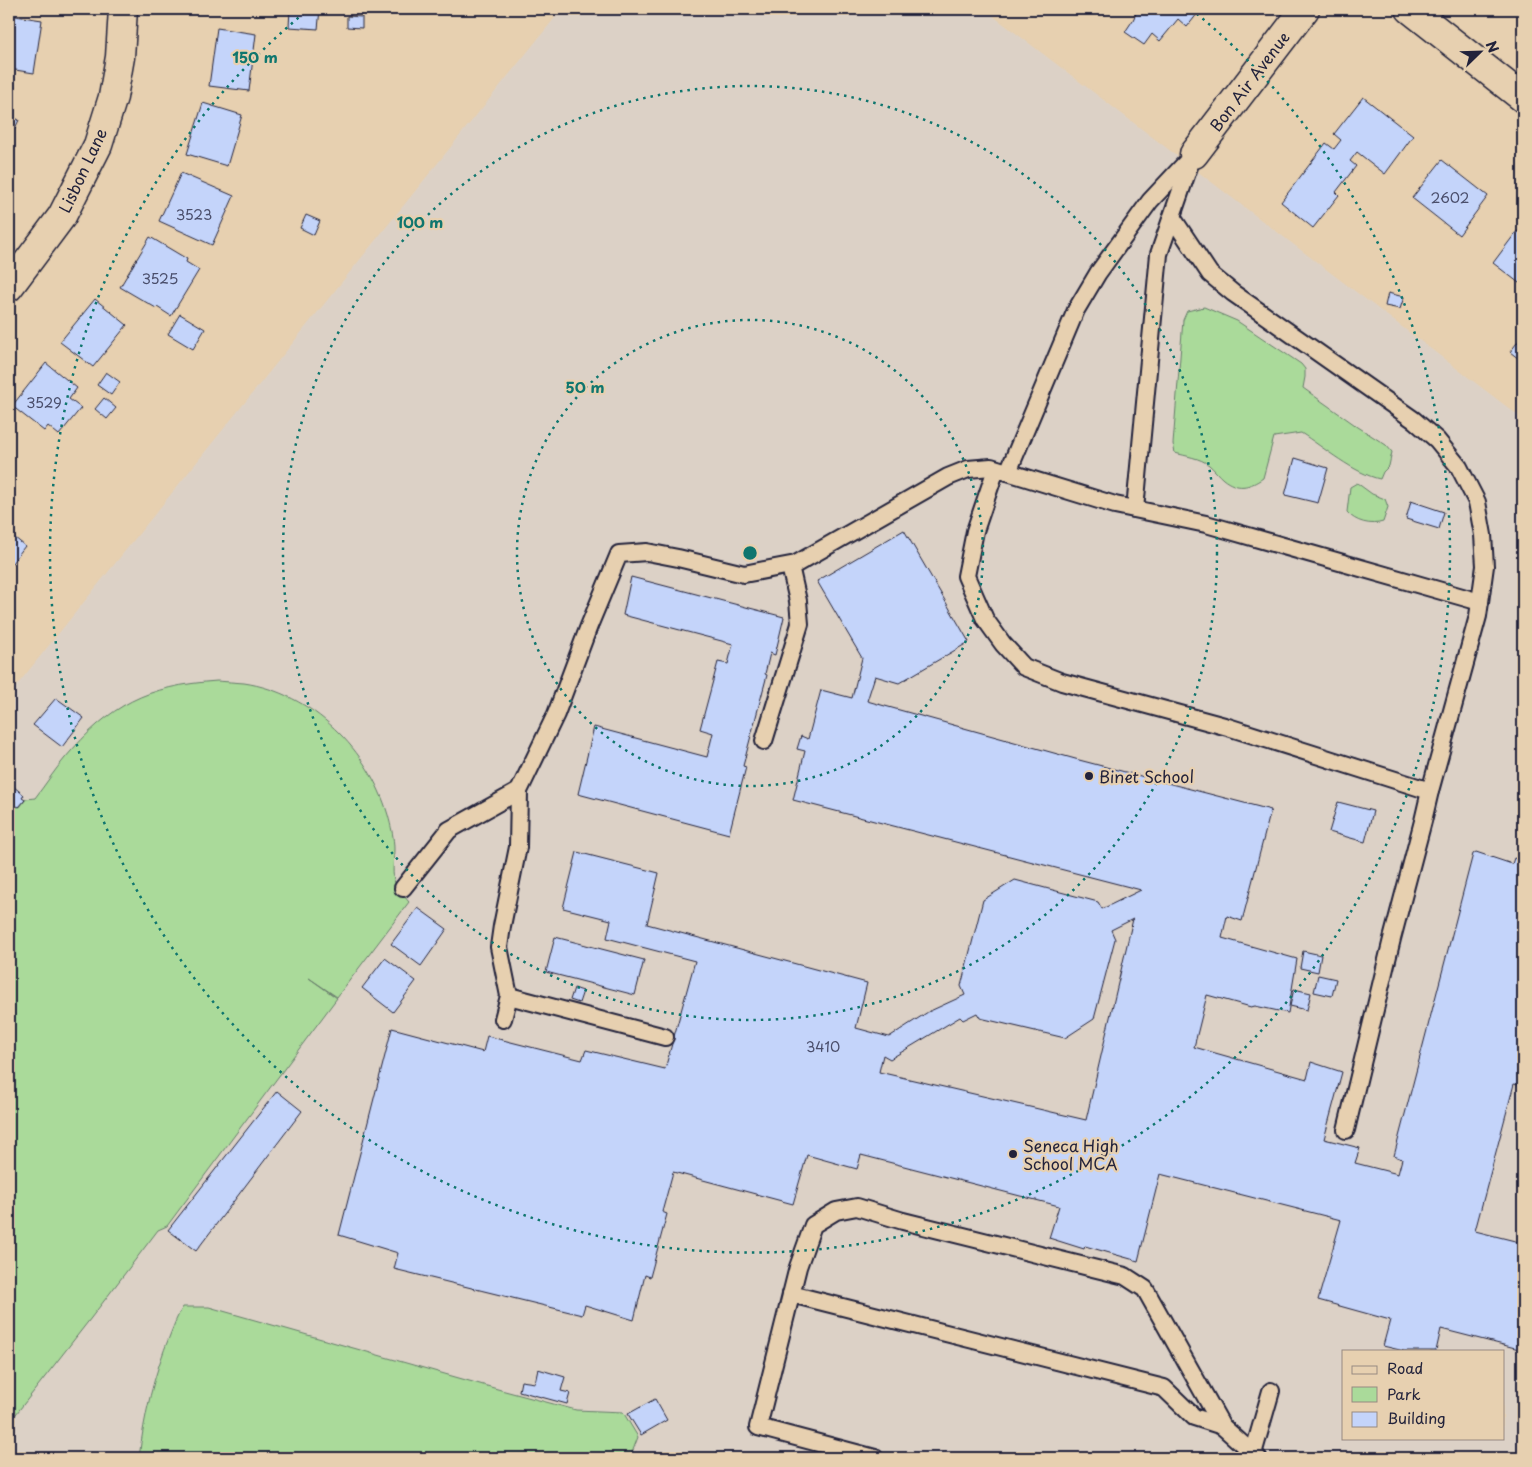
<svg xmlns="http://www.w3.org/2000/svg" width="1532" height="1467" viewBox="0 0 1532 1467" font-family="'Playpen Sans',sans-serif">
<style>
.built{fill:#dcd1c6;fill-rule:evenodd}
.green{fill:#aada9a;stroke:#667e6a}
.building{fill:#c4d4fa;stroke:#22223b;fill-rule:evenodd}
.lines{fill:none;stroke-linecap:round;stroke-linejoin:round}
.service-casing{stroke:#22223b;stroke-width:20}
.minor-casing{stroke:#22223b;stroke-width:31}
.service{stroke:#e7d0b0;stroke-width:16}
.minor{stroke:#e7d0b0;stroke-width:28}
.ring{fill:none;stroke:#0f766e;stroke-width:2.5;stroke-dasharray:2.5 5}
.poi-dot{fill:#22223b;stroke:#e7d0b0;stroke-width:2}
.labels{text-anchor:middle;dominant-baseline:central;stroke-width:4.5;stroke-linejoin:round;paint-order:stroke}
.number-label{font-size:14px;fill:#4a4e6b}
.street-label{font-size:16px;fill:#22223b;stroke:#e7d0b0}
.poi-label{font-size:16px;fill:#22223b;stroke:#e7d0b0;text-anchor:start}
.centre{fill:#0f766e;stroke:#e7d0b0;stroke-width:2.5}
.ring-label{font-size:15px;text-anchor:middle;font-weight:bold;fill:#0f766e;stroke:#e7d0b0;stroke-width:4.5;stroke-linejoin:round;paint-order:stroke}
</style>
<rect width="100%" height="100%" fill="#e7d0b0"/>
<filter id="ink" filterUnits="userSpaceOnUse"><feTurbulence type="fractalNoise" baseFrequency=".02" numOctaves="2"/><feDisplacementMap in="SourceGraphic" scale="10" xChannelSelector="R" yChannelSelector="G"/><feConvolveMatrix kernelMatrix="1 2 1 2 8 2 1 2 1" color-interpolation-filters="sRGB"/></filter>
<g filter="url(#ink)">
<path class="built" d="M562,9H984L1523,419V1458H9V695ZM1343,1351H1503V1438H1343Z"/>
<g class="green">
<path d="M1204,307L1237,321L1301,364L1305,369V377L1303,388L1358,427L1386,445L1392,452L1389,466L1383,472L1380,479C1355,474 1323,447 1301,433L1274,437L1263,478C1249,488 1237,490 1223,479C1218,475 1214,469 1209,465C1201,458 1185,456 1175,453L1173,444L1183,320L1187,311Z"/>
<path d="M1357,483L1372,494L1385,499L1388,507L1383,522C1371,526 1355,522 1347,512L1350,487Z"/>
<path d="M217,681C226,682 235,682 244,683C312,693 369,750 388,815C391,826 394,838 394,849C394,858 392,871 394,880C396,887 404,896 409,902L337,997L309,978L337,998L167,1226L158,1230L91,1318L9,1423V816L17,806L20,807L26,799L35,798C45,785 54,771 65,758C111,704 146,686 217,681Z"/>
<path d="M183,1307H209L501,1390L576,1410L623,1412L638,1437L630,1458H139C144,1416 154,1374 170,1335C174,1325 177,1316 183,1307Z"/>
</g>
<g class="building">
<polygon points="290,9 320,9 318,29 289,27"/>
<polygon points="1138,9 1201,9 1187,27 1178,19 1160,41 1152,34 1144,45 1125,32 1133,20"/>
<polygon points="9,15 42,20 34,73 9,69"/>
<polygon points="347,16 362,17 362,28 347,27"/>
<polygon points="217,28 256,34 249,91 209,86"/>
<polygon points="1363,97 1413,136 1385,174 1357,152 1350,161 1356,166 1336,192 1339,195 1313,228 1281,202 1326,143 1334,149 1341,140 1334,134"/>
<polygon points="203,103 242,115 227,166 187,154"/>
<polygon points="9,115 19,120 9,141"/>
<polygon points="1442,160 1488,196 1459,235 1412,198"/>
<polygon points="181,173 234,196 212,245 159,221"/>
<polygon points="306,215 320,221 314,235 300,228"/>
<polygon points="1517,231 1522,235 1523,233 1523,286 1493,263"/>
<polygon points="150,237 187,259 186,262 199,270 171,316 157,307 156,308 120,287"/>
<polygon points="1388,293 1404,297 1400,309 1385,306"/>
<polygon points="95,299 127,325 93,367 60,342"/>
<polygon points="180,314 205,329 193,349 168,334"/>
<polygon points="1523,335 1523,362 1510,352"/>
<polygon points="46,363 77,388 69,399 81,408 59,435 48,426 44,431 12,406"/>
<polygon points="106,372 120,382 111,395 97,385"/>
<polygon points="104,398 116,408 107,419 95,409"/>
<polygon points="1295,458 1328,468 1318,503 1285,495"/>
<polygon points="1411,501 1444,512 1439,529 1406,519"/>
<path d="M904,530L969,642L899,683L875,676L867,701L1079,760L1271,810L1242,921L1227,916L1222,938L1297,959L1288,1013L1255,1006L1251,1007L1207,995L1194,1047L1307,1079L1311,1062L1342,1072L1324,1139L1360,1148L1355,1163L1398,1174L1402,1159L1394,1156L1473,854L1476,852L1512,864L1514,858L1523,861V1086L1514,1084L1475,1231L1523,1243V1350L1441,1329L1436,1351H1404L1383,1346L1390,1320L1318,1300L1341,1220L1160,1174L1138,1261L1085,1246L1084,1249L1049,1238L1059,1206L861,1155L857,1169L807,1155L793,1204L673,1172L662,1212L667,1214L650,1277L645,1275L634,1320L585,1305L582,1315L394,1269L398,1253L339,1235L392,1028L483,1052L487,1036L582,1060L586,1050L665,1069L695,961L607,938L611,920L563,908L577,852L659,873L647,924L867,983L856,1028L889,1037L928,1012L965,995L961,986L983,900L1015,880L1098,902L1102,909L1141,890L793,800L805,751L797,749L801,736L808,739L821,690L852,698L862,658L817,581ZM1133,919L1086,1120L879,1072L883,1055L890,1059L960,1017L963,1020L977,1013L980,1018L1065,1038L1094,1019L1115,939L1111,930Z"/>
<polygon points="9,533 25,546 9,567"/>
<polygon points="631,577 784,617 775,655 770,653 765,674 767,675 743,766 746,767 729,834 578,794 594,727 707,757 713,733 700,729 718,662 728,664 733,644 623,615"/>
<polygon points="56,698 84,718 62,747 33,725"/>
<polygon points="9,783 24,795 22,798 25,800 19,807 17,806 9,816"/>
<polygon points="1338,802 1373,811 1365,842 1329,832"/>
<polygon points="418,908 447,929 421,966 391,944"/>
<polygon points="555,937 644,960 635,995 546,972"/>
<polygon points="1303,951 1321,955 1318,972 1300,968"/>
<polygon points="385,958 416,981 393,1012 362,988"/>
<polygon points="1318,975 1336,979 1332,996 1314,992"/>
<polygon points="574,988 583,991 579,1003 570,1000"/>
<polygon points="1294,989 1311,993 1307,1010 1290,1006"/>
<polygon points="277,1091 302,1111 196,1251 168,1230"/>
<polygon points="538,1369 565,1377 561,1391 570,1393 567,1404 519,1391 521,1381 535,1383"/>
<polygon points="655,1399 667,1420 641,1435 628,1414"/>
</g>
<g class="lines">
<g class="service-casing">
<g id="service">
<polyline points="996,469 975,531 966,576 985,619 1003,644 1024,667 1062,682 1228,727 1430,791 1478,616 1485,566 1483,535 1477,502 1459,467 1437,440 1414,420 1233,293 1210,274 1172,217"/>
<polyline points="1008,472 1076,310 1098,273 1150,201 1194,154"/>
<polyline points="1135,509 1159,254 1191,161"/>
<polyline points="764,741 800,624 798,601 790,566"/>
<polyline points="403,888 449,830 519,791"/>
<polyline points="509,996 665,1037"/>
<polyline points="503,1019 509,996 499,947 502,926 518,847 519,791 556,714 589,626 619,554 647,552 678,558 744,574 796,564 948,477 968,469 991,467 1115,505 1206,524 1480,602"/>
<polyline points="1346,1130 1392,939 1423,821 1430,791"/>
<polyline points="791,1294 1164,1388 1194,1417 1222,1426 1258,1458"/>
<polyline points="1253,1454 1271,1391"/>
<polyline points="875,1458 758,1427 798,1267 813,1225 836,1211 857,1207 903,1221 1125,1276 1145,1289 1222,1426"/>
</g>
</g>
<g class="minor-casing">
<g id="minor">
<polyline points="1410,9 1523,98"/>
<polyline points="1194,154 1305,9"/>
<polyline points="9,287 62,216 98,145 113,97 120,57 123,9"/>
</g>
</g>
<use href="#service" class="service"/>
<use href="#minor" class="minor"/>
</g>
</g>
<g class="ring">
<circle cx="750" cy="553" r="233"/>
<circle cx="750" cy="553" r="467"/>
<path d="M1191 9A700 700 0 1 1 309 9"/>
</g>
<g class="poi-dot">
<circle cx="1089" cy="776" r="5"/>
<circle cx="1013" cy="1154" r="5"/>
</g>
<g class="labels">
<g class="number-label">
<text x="1450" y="197">2602</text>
<text x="194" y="214">3523</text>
<text x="160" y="278">3525</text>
<text x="44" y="402">3529</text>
<text x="823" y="1046">3410</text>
</g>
<g class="street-label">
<text transform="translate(1249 81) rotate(-53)">Bon Air Avenue</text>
<text transform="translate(82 170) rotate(-65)">Lisbon Lane</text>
</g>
<g class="poi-label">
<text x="1099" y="776">Binet School</text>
<text x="1023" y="1145">Seneca High<tspan x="1023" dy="18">School MCA</tspan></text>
</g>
</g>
<circle cx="750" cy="553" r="8" class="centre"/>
<g class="ring-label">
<text x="255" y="63">150 m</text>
<text x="420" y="228">100 m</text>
<text x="585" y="393">50 m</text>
</g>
<rect width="1532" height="1467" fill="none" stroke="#e7d0b0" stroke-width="30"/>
<rect x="15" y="15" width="1502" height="1437" fill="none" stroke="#22223b" stroke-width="2" filter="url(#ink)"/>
<rect x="1342" y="1350" width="162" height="90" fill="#e7d0b0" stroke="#988a81"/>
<rect x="1352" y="1366" width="25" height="8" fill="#e7d0b0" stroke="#988a81"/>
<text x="1387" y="1374" font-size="15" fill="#22223b">Road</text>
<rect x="1352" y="1387" width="25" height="15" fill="#aada9a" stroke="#988a81"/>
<text x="1387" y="1400" font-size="15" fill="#22223b">Park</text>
<rect x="1352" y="1412" width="25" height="15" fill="#c4d4fa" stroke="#988a81"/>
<text x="1387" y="1424" font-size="15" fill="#22223b">Building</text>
<g transform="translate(1480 52) rotate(67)" stroke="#e7d0b0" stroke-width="4" paint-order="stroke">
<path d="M0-4L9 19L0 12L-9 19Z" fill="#22223b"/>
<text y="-8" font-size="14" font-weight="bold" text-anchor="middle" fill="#22223b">N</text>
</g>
</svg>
